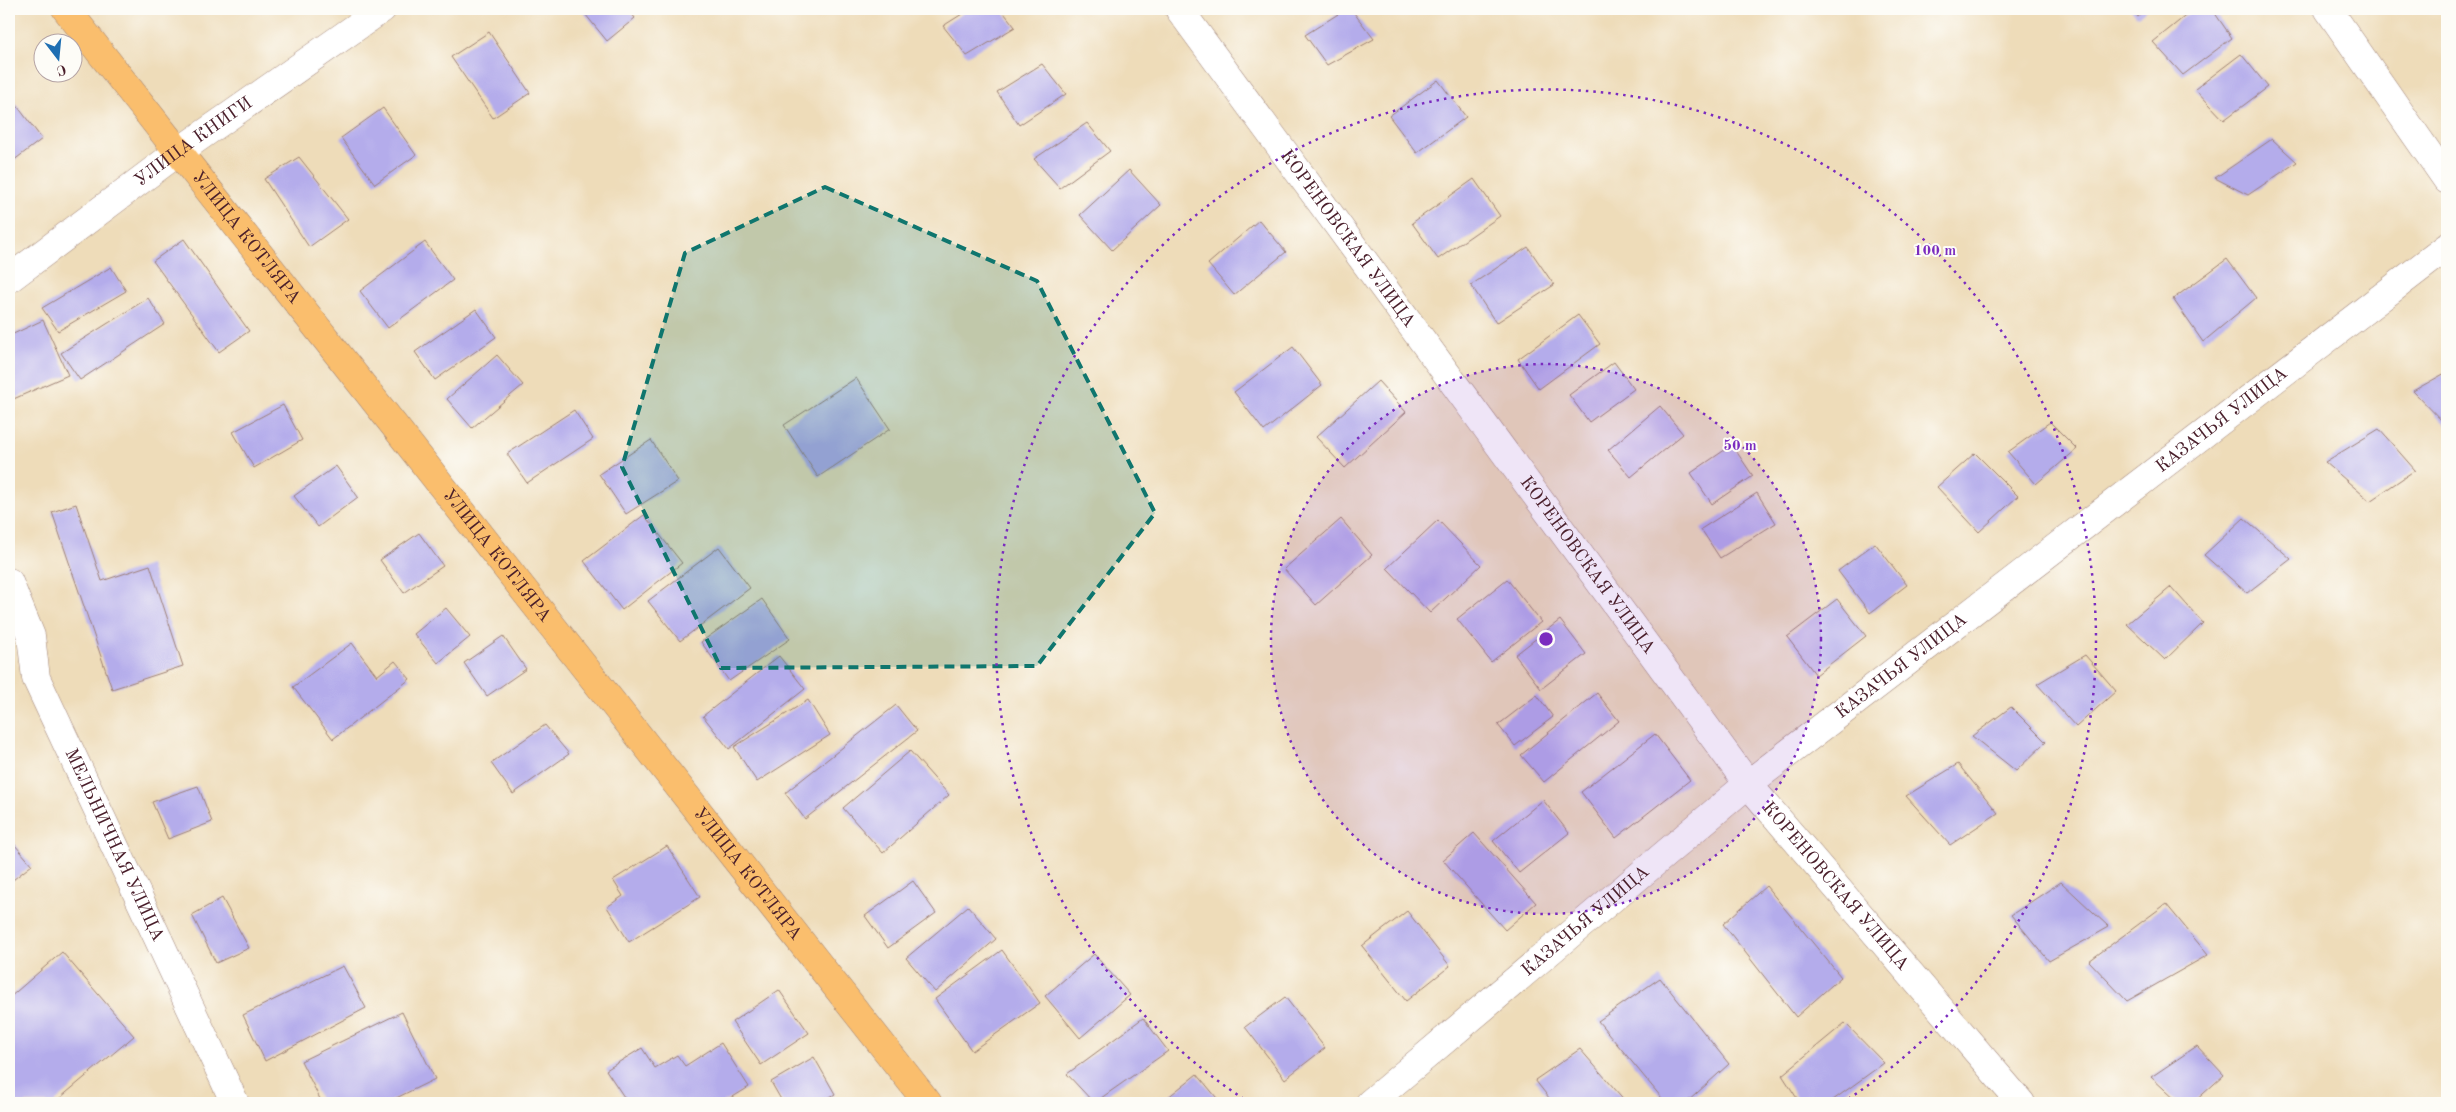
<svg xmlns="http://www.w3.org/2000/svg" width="2456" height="1112" viewBox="0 0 2456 1112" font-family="'Old Standard TT',serif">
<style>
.building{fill:#b4aceb}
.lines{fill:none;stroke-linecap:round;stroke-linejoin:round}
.minor-casing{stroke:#9c7e72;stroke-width:29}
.major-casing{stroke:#9c7e72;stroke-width:29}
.minor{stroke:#fff;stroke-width:28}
.major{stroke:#fabe6d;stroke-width:28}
.marked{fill:#0f766e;fill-opacity:0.2;stroke:#0f766e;stroke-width:4;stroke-dasharray:10 6;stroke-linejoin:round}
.ring{fill:none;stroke:#7b2cbf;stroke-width:2.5;stroke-dasharray:2.5 5}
.labels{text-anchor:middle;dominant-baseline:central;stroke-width:4;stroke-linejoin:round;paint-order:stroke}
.street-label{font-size:18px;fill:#4a1f2b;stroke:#fdfcf7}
.centre{fill:#7b2cbf;stroke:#fdfcf7;stroke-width:2.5}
.ring-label{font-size:15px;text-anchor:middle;font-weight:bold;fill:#7b2cbf;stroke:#fdfcf7;stroke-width:4;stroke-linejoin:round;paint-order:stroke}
</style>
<rect width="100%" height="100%" fill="#fdfcf7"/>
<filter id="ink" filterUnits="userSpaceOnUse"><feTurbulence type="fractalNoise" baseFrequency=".02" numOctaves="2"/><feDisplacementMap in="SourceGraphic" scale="10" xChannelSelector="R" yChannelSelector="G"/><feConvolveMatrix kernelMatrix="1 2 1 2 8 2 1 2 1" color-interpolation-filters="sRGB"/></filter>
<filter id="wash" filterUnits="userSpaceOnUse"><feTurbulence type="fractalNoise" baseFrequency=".0096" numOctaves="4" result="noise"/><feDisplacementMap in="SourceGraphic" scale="20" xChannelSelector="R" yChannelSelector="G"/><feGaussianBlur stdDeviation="1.12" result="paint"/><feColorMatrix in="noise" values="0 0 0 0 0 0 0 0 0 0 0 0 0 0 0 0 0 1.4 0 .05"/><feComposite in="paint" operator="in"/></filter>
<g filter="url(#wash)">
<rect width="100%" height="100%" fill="#eedcb9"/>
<g id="blocks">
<g class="building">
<polygon points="581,9 628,9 635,18 607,41"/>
<polygon points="970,9 1001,9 1015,27 967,56 943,26"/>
<polygon points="1346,9 1351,9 1374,39 1327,65 1305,35"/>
<polygon points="2131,9 2147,9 2138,17"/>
<polygon points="2194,9 2212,9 2232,38 2183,75 2153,42"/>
<polygon points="489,32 530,93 493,118 451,57"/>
<polygon points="2241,54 2268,87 2224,120 2195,89"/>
<polygon points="1042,64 1066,94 1019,125 997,92"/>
<polygon points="1438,80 1466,117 1417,153 1389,116"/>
<polygon points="9,95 42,139 9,164"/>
<polygon points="383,108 416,155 375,184 341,138"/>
<polygon points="1087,123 1110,151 1060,188 1034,159"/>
<polygon points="2272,139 2297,162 2248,195 2215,178"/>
<polygon points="299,157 348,219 309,247 264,179"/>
<polygon points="1129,170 1161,205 1112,250 1080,215"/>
<polygon points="1474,179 1500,216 1438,259 1412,223"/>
<polygon points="1259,220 1286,252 1234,295 1208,264"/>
<polygon points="184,239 249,331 219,352 153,261"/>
<polygon points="425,242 453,280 388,328 360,291"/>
<polygon points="1528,247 1554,285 1496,323 1471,285"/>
<polygon points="2227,259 2256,298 2203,342 2173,299"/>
<polygon points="111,267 126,291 58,331 42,308"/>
<polygon points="148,298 165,324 80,380 61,353"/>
<polygon points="476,309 496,337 435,380 415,352"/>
<polygon points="1578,315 1600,344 1539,389 1518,359"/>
<polygon points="43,320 68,375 9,401 9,336"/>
<polygon points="1293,347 1322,385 1264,431 1234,392"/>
<polygon points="497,355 523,385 472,428 447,399"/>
<polygon points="1614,362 1634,389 1589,422 1569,395"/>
<polygon points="2447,372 2447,426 2413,391"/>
<polygon points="856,378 890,429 818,477 784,425"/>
<polygon points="1378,381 1406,412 1345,468 1316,437"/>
<polygon points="283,405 302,440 254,468 233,432"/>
<polygon points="1660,406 1683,434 1631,477 1608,450"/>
<polygon points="574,410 593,439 527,483 507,454"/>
<polygon points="2050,422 2077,449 2036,484 2008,452"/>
<polygon points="2379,429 2415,470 2370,501 2325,462"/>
<polygon points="651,440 678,481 626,514 599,474"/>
<polygon points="1732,445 1753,476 1712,504 1691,473"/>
<polygon points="1975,453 2018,496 1979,532 1937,487"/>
<polygon points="336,466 358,497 318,527 294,496"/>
<polygon points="1757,493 1776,523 1720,558 1701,529"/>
<polygon points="76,504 102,581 150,565 183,666 112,689 52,512"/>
<polygon points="644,515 682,563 622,610 584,561"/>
<polygon points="2244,518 2291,559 2247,593 2204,555"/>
<polygon points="1341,519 1372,555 1316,605 1284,569"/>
<polygon points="1438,520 1481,565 1430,613 1387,568"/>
<polygon points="419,533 443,566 404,593 380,560"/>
<polygon points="1875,543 1907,585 1870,613 1838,571"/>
<polygon points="719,547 750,588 680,641 648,601"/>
<polygon points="1507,579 1541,622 1491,662 1457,619"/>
<polygon points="2171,587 2203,623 2165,660 2127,624"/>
<polygon points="762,599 790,639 729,681 701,642"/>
<polygon points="1837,599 1866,636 1816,675 1787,637"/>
<polygon points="446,608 470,637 438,663 414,634"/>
<polygon points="1560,620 1586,654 1541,689 1515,655"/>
<polygon points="503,636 526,669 487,696 464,663"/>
<polygon points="352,643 377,676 395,661 410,679 333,739 293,687"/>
<polygon points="2085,655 2116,691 2076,727 2037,684"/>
<polygon points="779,656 805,689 729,749 703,716"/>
<polygon points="1597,693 1619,721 1544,782 1521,755"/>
<polygon points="1537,695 1553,717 1515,746 1498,725"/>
<polygon points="808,700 830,735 757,782 734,747"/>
<polygon points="896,705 917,731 805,819 785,793"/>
<polygon points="2011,707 2046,742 2016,771 1972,736"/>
<polygon points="545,725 569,754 513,794 491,763"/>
<polygon points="1655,734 1690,780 1616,838 1581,792"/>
<polygon points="910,751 949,795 883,853 843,808"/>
<polygon points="1958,764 1998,813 1950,845 1906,796"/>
<polygon points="198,786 212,822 168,839 152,802"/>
<polygon points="1543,800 1569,833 1519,873 1493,841"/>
<polygon points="1474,833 1536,903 1505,930 1443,860"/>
<polygon points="9,838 32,865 9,883"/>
<polygon points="667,846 700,897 629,942 607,907 623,896 613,880"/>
<polygon points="913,881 936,913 888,948 865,916"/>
<polygon points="2061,882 2109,927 2049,961 2011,915"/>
<polygon points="1766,886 1841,977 1796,1017 1723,924"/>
<polygon points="222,898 249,948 216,963 192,915"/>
<polygon points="2166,904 2208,955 2127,1001 2089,961"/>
<polygon points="968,906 996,939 935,992 906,958"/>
<polygon points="1407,911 1450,966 1406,1001 1362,946"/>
<polygon points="1002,950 1040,1003 972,1051 935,999"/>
<polygon points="62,952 134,1036 54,1103 9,1103 9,998"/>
<polygon points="1094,954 1130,995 1080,1038 1045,996"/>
<polygon points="343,966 366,1008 265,1061 243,1015"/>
<polygon points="1660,978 1729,1064 1686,1103 1666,1103 1598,1021"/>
<polygon points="779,990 809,1033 761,1065 732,1022"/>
<polygon points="1285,997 1325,1048 1285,1079 1245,1027"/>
<polygon points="402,1012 435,1079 386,1103 322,1103 301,1061"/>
<polygon points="1143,1018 1168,1051 1094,1103 1067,1074"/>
<polygon points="1845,1023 1884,1063 1829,1103 1800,1103 1782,1075"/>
<polygon points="721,1043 749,1087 723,1103 628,1103 606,1070 642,1048 655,1068 677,1055 685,1066"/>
<polygon points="2197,1046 2224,1075 2193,1103 2179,1103 2151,1077"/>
<polygon points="1580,1049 1627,1103 1553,1103 1535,1080"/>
<polygon points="814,1057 835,1094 820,1103 783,1103 771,1082"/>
<polygon points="1197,1074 1221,1103 1171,1103 1167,1098"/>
</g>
</g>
</g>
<g filter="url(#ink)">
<use href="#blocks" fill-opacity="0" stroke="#9c7e72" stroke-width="1"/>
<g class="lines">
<g class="minor-casing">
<g id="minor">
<path id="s1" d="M1179,9L1748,784L2021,1103"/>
<polyline points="2328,9 2447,180"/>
<path id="s2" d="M9,279L178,152L382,9"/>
<path id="s3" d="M9,582L31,636L36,678L235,1103"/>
<path id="s4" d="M1370,1103L1748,784L2447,247"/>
</g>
</g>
<g class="major-casing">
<g id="major">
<path id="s5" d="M66,9L928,1103"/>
</g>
</g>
<use href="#minor" class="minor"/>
<use href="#major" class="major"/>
</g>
</g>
<path class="marked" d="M825,187L1037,281L1155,513L1037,666L721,668L622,467L685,253Z"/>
<circle cx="1546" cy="639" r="275" fill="#7b2cbf" fill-opacity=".12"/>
<g class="ring">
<circle cx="1546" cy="639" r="275"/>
<path d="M1250 1103A550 550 0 1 1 1842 1103"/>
</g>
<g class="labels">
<g class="street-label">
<text stroke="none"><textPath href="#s2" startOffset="230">УЛИЦА КНИГИ</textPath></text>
<text stroke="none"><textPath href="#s5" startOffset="291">УЛИЦА КОТЛЯРА</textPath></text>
<text stroke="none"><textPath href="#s1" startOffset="285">КОРЕНОВСКАЯ УЛИЦА</textPath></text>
<text stroke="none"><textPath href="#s4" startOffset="1092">КАЗАЧЬЯ УЛИЦА</textPath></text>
<text stroke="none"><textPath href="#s5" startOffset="696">УЛИЦА КОТЛЯРА</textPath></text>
<text stroke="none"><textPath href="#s1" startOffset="690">КОРЕНОВСКАЯ УЛИЦА</textPath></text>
<text stroke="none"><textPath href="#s4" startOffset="688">КАЗАЧЬЯ УЛИЦА</textPath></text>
<text stroke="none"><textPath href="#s3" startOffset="285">МЕЛЬНИЧНАЯ УЛИЦА</textPath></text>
<text stroke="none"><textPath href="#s5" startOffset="1101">УЛИЦА КОТЛЯРА</textPath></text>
<text stroke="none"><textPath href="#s1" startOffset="1096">КОРЕНОВСКАЯ УЛИЦА</textPath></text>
<text stroke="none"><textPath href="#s4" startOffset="282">КАЗАЧЬЯ УЛИЦА</textPath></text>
</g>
</g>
<circle cx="1546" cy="639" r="8" class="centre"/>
<g class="ring-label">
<text x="1935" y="255">100 m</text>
<text x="1740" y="450">50 m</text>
</g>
<rect width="2456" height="1112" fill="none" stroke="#fdfcf7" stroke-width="30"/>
<g transform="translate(58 58) rotate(164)"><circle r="24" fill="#fdfcf7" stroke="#b5a4a5"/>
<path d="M0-4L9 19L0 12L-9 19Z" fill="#1f6fb2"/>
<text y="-8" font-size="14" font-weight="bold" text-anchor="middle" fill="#4a1f2b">С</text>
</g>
</svg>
